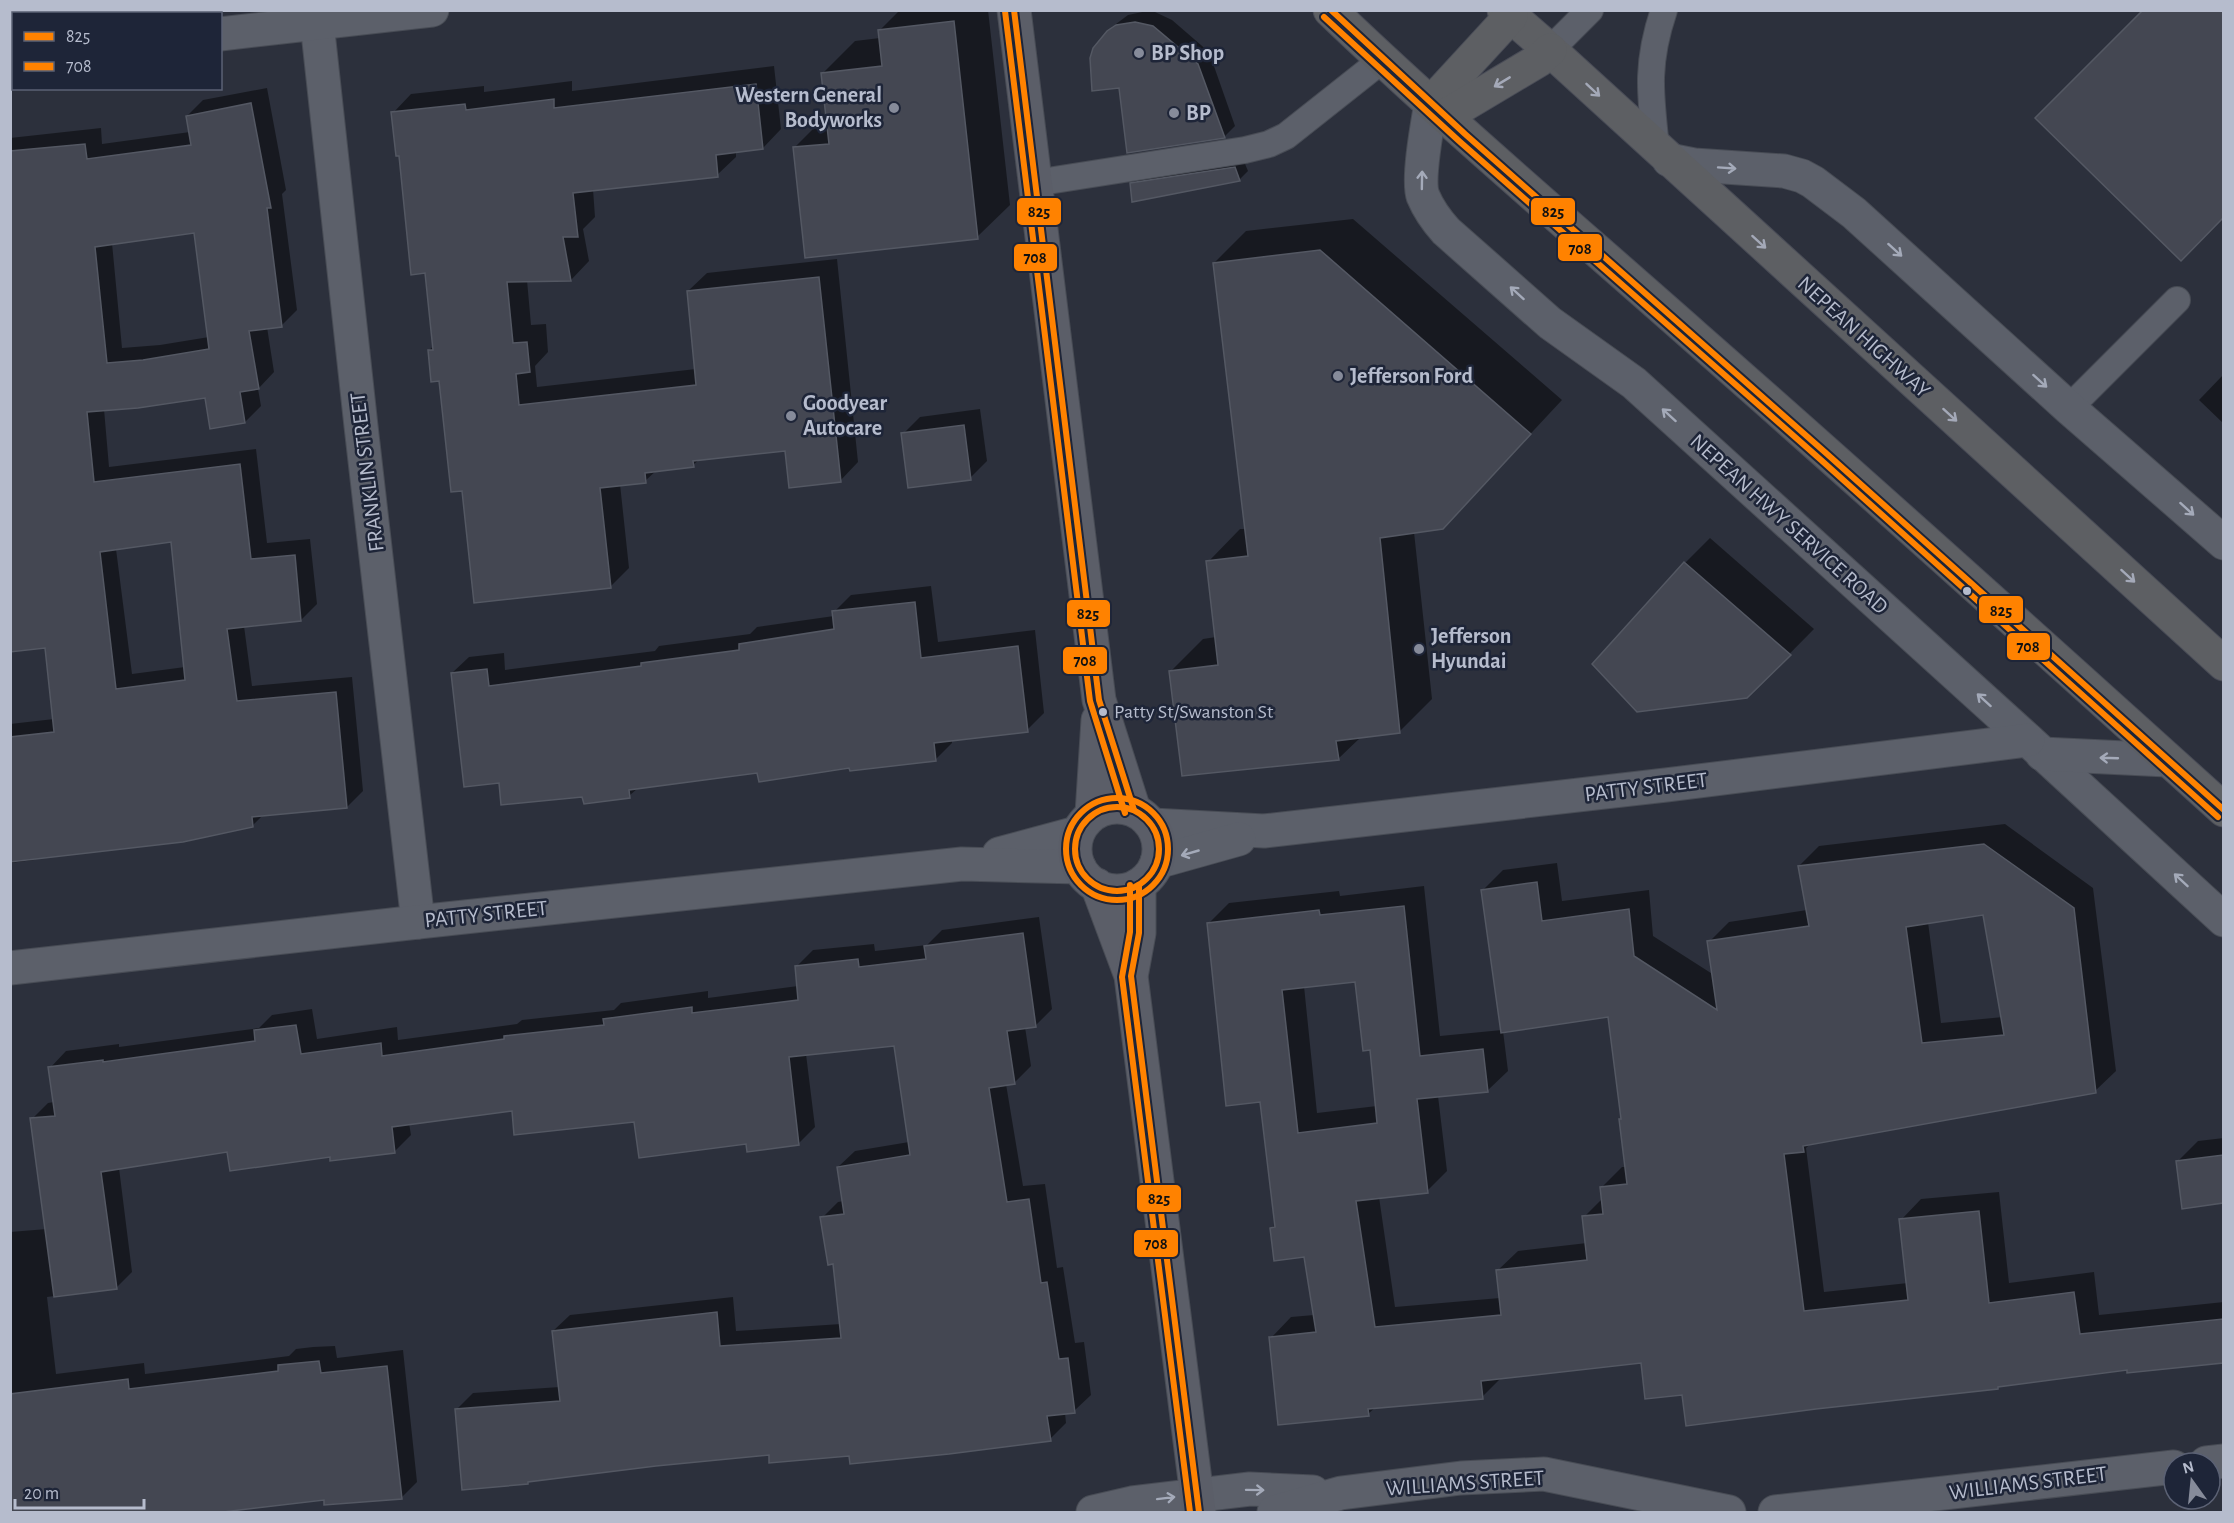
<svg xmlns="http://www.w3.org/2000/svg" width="2234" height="1523" viewBox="0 0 2234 1523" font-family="'Alegreya Sans',sans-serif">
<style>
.shadow{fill:#0007;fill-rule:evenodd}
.building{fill:#444752;stroke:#545863;stroke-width:1.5;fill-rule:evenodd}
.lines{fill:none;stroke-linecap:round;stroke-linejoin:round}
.lane-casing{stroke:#484c55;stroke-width:28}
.street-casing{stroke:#484c55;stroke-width:35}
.secondary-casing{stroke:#484c55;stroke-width:35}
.highway-casing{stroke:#494c57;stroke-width:35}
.lane{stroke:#5c606a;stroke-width:26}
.street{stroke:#5c606a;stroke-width:33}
.secondary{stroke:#5b5e68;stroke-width:33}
.highway{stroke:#5d5f63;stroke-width:33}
.bus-1-casing{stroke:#1e2538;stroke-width:10}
.bus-2-casing{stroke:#1e2538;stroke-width:10}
.bus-1{stroke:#ff8200;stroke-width:6}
.bus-2{stroke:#ff8200;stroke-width:6}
.oneway{stroke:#a4a9b8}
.oneway2{stroke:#a4aab9}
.poi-dot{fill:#868b9a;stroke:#1e2538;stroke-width:2}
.bus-dot{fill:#b6bccd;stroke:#1e2538;stroke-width:2}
.labels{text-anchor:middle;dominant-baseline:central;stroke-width:5;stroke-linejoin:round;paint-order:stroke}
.bus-label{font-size:20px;fill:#b6bccd;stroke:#1e2538;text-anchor:start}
.poi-label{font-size:22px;font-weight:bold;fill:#b6bccd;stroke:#1e2538;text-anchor:start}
.street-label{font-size:22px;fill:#b6bccd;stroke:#1e2538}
.line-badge{stroke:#1e2538;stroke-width:2}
.pale-badge-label{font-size:16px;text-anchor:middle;font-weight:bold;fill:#111}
</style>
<rect width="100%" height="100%" fill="#2c303c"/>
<g class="shadow">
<polygon points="900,10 988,10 1010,205 977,237 794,148 827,115 823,73 855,41 880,38 879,31"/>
<polygon points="2145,10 2224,10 2224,216 2181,259"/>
<polygon points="1147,11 1155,12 1172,20 1209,52 1235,126 1224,137 1120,86 1091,58 1100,39 1112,27 1128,15"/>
<polygon points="774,66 781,129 763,148 736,151 736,157 717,175 593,189 595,217 583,229 589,261 571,280 527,280 531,325 546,324 548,352 535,366 537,387 696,369 688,291 707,273 837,259 858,462 840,481 786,450 700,459 693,465 657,470 645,481 620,484 629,568 611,586 463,489 440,380 429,350 434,346 427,271 393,113 411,94 484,86 484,92 572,81 572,91"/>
<path d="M267,88L286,190L282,194L297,310L281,326L267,327L274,372L258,389L261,406L245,422L207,396L104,409L109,467L256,449L267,543L310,539L317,604L301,620L244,626L252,686L352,677L363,791L347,807L263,815L252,826L37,857L34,860L10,863V724L54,719L10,366V138L101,128L102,144L190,132L187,116L203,100ZM195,231L209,337L160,345L122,348L112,243ZM172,541L185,667L132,674L116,549Z"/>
<polygon points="1243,159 1248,171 1239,180 1132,184 1140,176"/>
<polygon points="1353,219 1562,400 1443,528 1414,532 1432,699 1400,731 1361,737 1338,759 1171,671 1203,639 1216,637 1208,562 1240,529 1247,529 1214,263 1246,231"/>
<polygon points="2224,374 2224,424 2199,400"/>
<polygon points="980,409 987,461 970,478 903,434 920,417"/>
<polygon points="1710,538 1814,629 1747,697 1685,563"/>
<polygon points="931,586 938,642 1035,630 1044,713 1027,730 952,739 952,743 935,760 759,771 638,788 629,796 584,795 500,781 452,673 469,657 504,653 505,670 655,651 659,646 750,634 757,627 834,616 834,612 851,595"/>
<path d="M2005,824L2093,888L2116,1071L2095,1091L1811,1143L1806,1148L1824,1292L1908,1283L1901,1220L1921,1199L1999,1192L2009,1283L2094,1272L2099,1315L2224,1302V1362L2128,1371V1368L1683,1393L1642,1361L1502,1377L1482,1397L1376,1407L1368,1414L1271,1338L1291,1317L1314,1315L1305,1255L1271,1228L1276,1224L1261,1101L1209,923L1229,903L1339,891L1340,896L1424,886L1440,1036L1502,1030L1483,890L1503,870L1557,863L1562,901L1649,890L1653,936L1714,975L1709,942L1729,922L1807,910L1799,866L1819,846ZM1984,914L2003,1017L1941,1023L1928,922ZM1357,980L1371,1048L1377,1106L1317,1113L1304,986ZM1609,1015L1623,1118L1626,1167H1622L1601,1188L1603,1198L1584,1217L1587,1243L1518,1251L1497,1271L1500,1298L1395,1307L1379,1197L1427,1191L1447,1171L1438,1096L1487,1091L1508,1071L1503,1031Z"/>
<polygon points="1039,917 1052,1009 1036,1025 1025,1027 1031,1066 1014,1083 1006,1084 1023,1186 1045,1184 1057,1268 1063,1267 1075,1343 1084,1342 1091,1395 1074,1411 1065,1413 1066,1423 1050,1439 850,1455 770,1453 530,1480 528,1482 457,1409 473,1393 560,1387 553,1331 570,1315 733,1297 736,1331 841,1324 834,1262 822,1218 838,1202 844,1201 838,1167 855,1151 909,1142 895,1044 806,1054 815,1127 799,1143 747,1142 635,1120 513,1109 409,1123 411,1135 395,1151 331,1155 228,1151 119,1168 132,1272 116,1288 47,1297 56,1374 144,1363 145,1374 289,1356 296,1349 313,1347 335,1346 337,1358 403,1350 417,1482 401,1498 325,1498 209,1512 10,1512 10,1232 47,1229 32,1119 48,1103 54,1102 50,1068 66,1051 119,1044 119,1047 259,1028 272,1015 312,1009 317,1039 397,1027 398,1040 517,1024 522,1020 614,1010 621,1003 708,991 708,998 798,986 796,967 813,950 874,944 875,951 927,945 942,930"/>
<polygon points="2224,1138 2224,1202 2184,1207 2177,1162 2198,1141"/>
</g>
<g class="building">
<polygon points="2143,10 2223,10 2223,218 2181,261 2035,118"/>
<polygon points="954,21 978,239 805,258 793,147 829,144 821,73 882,66 878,30"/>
<polygon points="1135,22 1153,26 1198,64 1225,138 1127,153 1119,88 1092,91 1090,58 1093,48 1107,31 1116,25"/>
<polygon points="756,84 763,149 716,155 718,177 573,193 578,237 563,237 571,281 507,282 513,343 527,342 530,372 516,374 519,405 696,385 687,291 819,277 841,482 789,488 785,451 693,461 694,467 645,473 646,483 600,488 611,588 474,603 462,491 451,492 439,381 431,382 428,350 433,350 425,273 411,275 399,156 396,156 391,112 465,104 466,110 554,99 554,108"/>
<path d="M251,103L271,208H267L282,327L249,331L259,389L240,392L245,423L210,429L205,398L138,408L87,412L94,482L240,464L251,559L295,555L301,621L227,629L237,701L336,692L347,808L252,817L253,827L183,842L10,862V737L54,732L45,648L10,652V151L85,144L87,159L191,145L186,116ZM194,233L209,349L143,360L107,363L95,247ZM171,542L185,680L116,689L100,552Z"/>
<polygon points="1235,167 1240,181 1132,202 1130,183"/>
<polygon points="1320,250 1531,434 1443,529 1380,538 1400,733 1336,741 1339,760 1182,776 1169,671 1218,665 1206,561 1248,556 1213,263"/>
<polygon points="964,425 971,480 908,488 901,433"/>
<polygon points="1684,562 1791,655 1747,698 1637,712 1592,664"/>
<polygon points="915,602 921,658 1018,646 1028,732 934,743 936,761 850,771 849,768 759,782 757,773 629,790 630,798 584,804 582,797 501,805 499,783 464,787 451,673 487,669 489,686 641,666 641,663 739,650 739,644 834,629 832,611"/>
<path d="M1984,844L2074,908L2096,1093L1803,1146L1804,1152L1784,1154L1804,1311L1908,1300L1899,1219L1979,1211L1989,1303L2074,1292L2080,1334L2223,1319V1363L2127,1373V1370L1998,1387V1389L1816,1409L1686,1426L1682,1395L1645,1399L1641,1363L1481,1381L1483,1399L1368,1409L1369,1416L1278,1425L1269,1337L1316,1332L1304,1257L1274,1261L1270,1228L1275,1227L1260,1102L1226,1106L1207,923L1319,910L1320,915L1404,906L1420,1056L1483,1049L1488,1092L1417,1099L1428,1193L1356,1201L1375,1327L1501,1315L1496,1270L1587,1260L1582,1216L1603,1214L1600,1187L1627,1184L1619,1119H1621L1608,1017L1501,1033L1481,890L1537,882L1542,921L1629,909L1634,956L1717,1010L1707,941L1809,926L1798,866ZM1983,915L2004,1035L1922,1043L1906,927ZM1355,982L1363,1051L1370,1050L1377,1123L1298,1133L1282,990Z"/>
<polygon points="1023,933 1036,1027 1007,1031 1015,1084 989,1088 1007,1202 1029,1199 1041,1283 1047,1282 1059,1359 1068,1358 1075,1413 1047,1416 1051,1441 949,1454 850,1464 849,1456 769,1463 769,1455 656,1466 528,1482 528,1484 462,1490 455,1409 560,1401 552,1331 717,1312 720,1346 841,1338 833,1264 828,1265 820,1217 844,1214 837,1167 910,1155 894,1046 789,1057 799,1145 747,1152 746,1144 639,1158 634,1122 514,1135 512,1111 392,1127 395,1153 330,1161 330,1157 230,1171 227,1152 101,1172 117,1289 54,1297 30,1118 55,1116 48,1067 103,1060 103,1062 255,1041 254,1030 296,1025 301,1054 381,1043 382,1056 504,1039 504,1036 604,1025 603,1019 692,1007 692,1013 798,1000 795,966 858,959 859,967 926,959 924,946"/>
<polygon points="2223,1155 2223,1203 2182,1209 2176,1161"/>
<polygon points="319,1361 321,1373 387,1366 402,1499 324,1505 324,1500 223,1512 10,1512 10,1394 128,1379 129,1389 278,1371 278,1365"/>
</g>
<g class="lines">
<g class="lane-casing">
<g id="lane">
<polyline points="1550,50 1590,10"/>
<path d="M1656,147C1650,93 1646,63 1664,10"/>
<polyline points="1035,183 1245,150 1269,144 1286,136 1382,60"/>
<polyline points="2069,408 2177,300"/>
</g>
</g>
<g class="street-casing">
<g id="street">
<polyline points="317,23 361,426 418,922"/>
<polyline points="220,34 432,10"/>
<polyline points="10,58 14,57"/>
<path d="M1431,103C1428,121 1417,180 1423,196C1428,208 1437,221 1446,231L1550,323L1634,383L2028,740L2224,920"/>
<polyline points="1669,160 1694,165 1784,171 1802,176 1813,182 1854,213 2069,408 2224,543"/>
<polyline points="2042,754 2167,760"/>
<polyline points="1152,825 1264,831 1666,785 2028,740"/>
<polyline points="999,854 1077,833"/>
<polyline points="1157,862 1239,839"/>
<polyline points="10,968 418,922 962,864 1079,867"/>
<polyline points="2206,1463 2224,1461"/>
<polyline points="1093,1512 1132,1503 1250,1489 1313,1492"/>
<polyline points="1274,1512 1341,1493 1461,1478 1544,1474 1729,1512"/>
<polyline points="1775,1512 2174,1467"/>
</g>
</g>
<g class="secondary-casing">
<g id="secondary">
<polyline points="1014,10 1099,700 1134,810"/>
<circle cx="1117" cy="849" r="42"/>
<polyline points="1092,814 1098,720"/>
<polyline points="1097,885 1131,976 1199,1512"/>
<polyline points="1132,971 1139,933 1139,885"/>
</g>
</g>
<g class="highway-casing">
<g id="highway">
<path d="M1330,10C1448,123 1572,228 1694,336C1872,492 2048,651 2224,810"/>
<polyline points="1504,10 1550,50 2224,664"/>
<polyline points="1431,103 1511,16"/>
<polyline points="1445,116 1539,60 1550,50"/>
</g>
</g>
<use href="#lane" class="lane"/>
<use href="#street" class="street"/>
<use href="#secondary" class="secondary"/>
<use href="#highway" class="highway"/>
<g class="bus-1-casing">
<g id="bus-1">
<polyline points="1014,10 1099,700 1134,810"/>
<polyline points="1331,10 1465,134 1827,454 2224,810"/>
<circle cx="1117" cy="849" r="42"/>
<polyline points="1139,885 1139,933 1131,976 1199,1512"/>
</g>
</g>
<g class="bus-2-casing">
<g id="bus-2">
<polyline points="1005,11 1090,701 1125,813"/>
<polyline points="1324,17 1459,141 1821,460 2218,817"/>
<circle cx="1117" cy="849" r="51"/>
<polyline points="1130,885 1130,932 1122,977 1190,1512"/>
</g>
</g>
<use href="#bus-1" class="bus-1"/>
<use href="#bus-2" class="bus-2"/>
</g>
<defs><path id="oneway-shaft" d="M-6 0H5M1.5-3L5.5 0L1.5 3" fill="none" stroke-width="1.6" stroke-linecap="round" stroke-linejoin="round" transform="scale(1.5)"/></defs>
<g class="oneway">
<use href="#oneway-shaft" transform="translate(1502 82) rotate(149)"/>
<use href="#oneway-shaft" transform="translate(1593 90) rotate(43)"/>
<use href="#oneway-shaft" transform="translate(1759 242) rotate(42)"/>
<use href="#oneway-shaft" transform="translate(1950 415) rotate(42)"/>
<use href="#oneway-shaft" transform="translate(2128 576) rotate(42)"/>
</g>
<g class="oneway2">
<use href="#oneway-shaft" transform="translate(1727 168) rotate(4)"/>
<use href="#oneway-shaft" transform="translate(1422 180) rotate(-89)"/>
<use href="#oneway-shaft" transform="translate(1895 250) rotate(42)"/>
<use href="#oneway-shaft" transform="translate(1517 293) rotate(-138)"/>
<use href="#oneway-shaft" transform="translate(2040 381) rotate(42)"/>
<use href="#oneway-shaft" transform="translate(1669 415) rotate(-138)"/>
<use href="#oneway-shaft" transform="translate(2187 509) rotate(42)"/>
<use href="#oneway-shaft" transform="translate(1984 700) rotate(-138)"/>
<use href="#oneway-shaft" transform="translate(2109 758) rotate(-178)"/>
<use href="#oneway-shaft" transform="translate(1190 853) rotate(164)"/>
<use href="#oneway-shaft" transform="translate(2181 880) rotate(-137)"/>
<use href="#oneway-shaft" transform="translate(1255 1490) rotate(1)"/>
<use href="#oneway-shaft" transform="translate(1166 1498) rotate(-7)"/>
</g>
<g class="poi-dot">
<circle cx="1139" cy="53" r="6"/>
<circle cx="894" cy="108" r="6"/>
<circle cx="1174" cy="113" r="6"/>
<circle cx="1338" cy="376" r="6"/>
<circle cx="791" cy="416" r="6"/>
<circle cx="1419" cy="649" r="6"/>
</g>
<g class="bus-dot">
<circle cx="1967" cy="591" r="5"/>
<circle cx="1103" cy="712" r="5"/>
</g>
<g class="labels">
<g class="bus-label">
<text x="1114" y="712">Patty St/Swanston St</text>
</g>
<g class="poi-label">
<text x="1151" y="53">BP Shop</text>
<text x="882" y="95" text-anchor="end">Western General<tspan x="882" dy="25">Bodyworks</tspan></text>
<text x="1186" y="113">BP</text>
<text x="1350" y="376">Jefferson Ford</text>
<text x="803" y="403">Goodyear<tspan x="803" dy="25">Autocare</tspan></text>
<text x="1431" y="636">Jefferson<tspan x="1431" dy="25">Hyundai</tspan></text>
</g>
<g class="street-label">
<text transform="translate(1864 337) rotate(42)">NEPEAN HIGHWAY</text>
<text transform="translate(367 472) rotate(-97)">FRANKLIN STREET</text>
<text transform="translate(1789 524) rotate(42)">NEPEAN HWY SERVICE ROAD</text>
<text transform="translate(1646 787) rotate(-7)">PATTY STREET</text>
<text transform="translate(486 914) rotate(-6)">PATTY STREET</text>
<text transform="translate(1465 1483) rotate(-4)">WILLIAMS STREET</text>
<text transform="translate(2028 1483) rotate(-7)">WILLIAMS STREET</text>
</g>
</g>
<g class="line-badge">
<rect x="1016" y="197" width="46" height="29" rx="6" fill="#ff8200"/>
<rect x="1530" y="197" width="46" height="29" rx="6" fill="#ff8200"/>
<rect x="1557" y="233" width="46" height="29" rx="6" fill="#ff8200"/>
<rect x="1013" y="243" width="45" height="29" rx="6" fill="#ff8200"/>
<rect x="1978" y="595" width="46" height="29" rx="6" fill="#ff8200"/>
<rect x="1066" y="599" width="45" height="29" rx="6" fill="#ff8200"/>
<rect x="2006" y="632" width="45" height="29" rx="6" fill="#ff8200"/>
<rect x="1062" y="646" width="46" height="29" rx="6" fill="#ff8200"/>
<rect x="1136" y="1184" width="46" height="29" rx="6" fill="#ff8200"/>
<rect x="1133" y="1229" width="46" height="29" rx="6" fill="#ff8200"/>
</g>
<g class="pale-badge-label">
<text x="1039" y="217">825</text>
<text x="1553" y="217">825</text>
<text x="1580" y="254">708</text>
<text x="1035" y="263">708</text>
<text x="2001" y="616">825</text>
<text x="1088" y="619">825</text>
<text x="2028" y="652">708</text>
<text x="1085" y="666">708</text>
<text x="1159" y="1204">825</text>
<text x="1156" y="1249">708</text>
</g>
<rect width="2234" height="1523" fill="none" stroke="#b6bccd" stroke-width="24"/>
<rect x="12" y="12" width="210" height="78" fill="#1e2538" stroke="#5b6174" stroke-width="1.5"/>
<rect x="24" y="32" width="30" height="9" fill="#ff8200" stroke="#5b6174" stroke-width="1.5"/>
<text x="66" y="42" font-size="18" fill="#b6bccd">825</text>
<rect x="24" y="62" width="30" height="9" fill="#ff8200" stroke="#5b6174" stroke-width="1.5"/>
<text x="66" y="72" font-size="18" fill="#b6bccd">708</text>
<g transform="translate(2192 1481) rotate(345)"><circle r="28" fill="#1e2538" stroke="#5b6174" stroke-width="1.5"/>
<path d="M0-4.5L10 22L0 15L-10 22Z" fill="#868b9a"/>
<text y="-9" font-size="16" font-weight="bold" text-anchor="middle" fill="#b6bccd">N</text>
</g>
<path d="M15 1499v9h129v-9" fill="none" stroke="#b6bccd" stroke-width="3"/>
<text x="24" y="1499" font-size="18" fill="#b6bccd" stroke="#1e2538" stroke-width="4.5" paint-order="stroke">20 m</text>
</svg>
